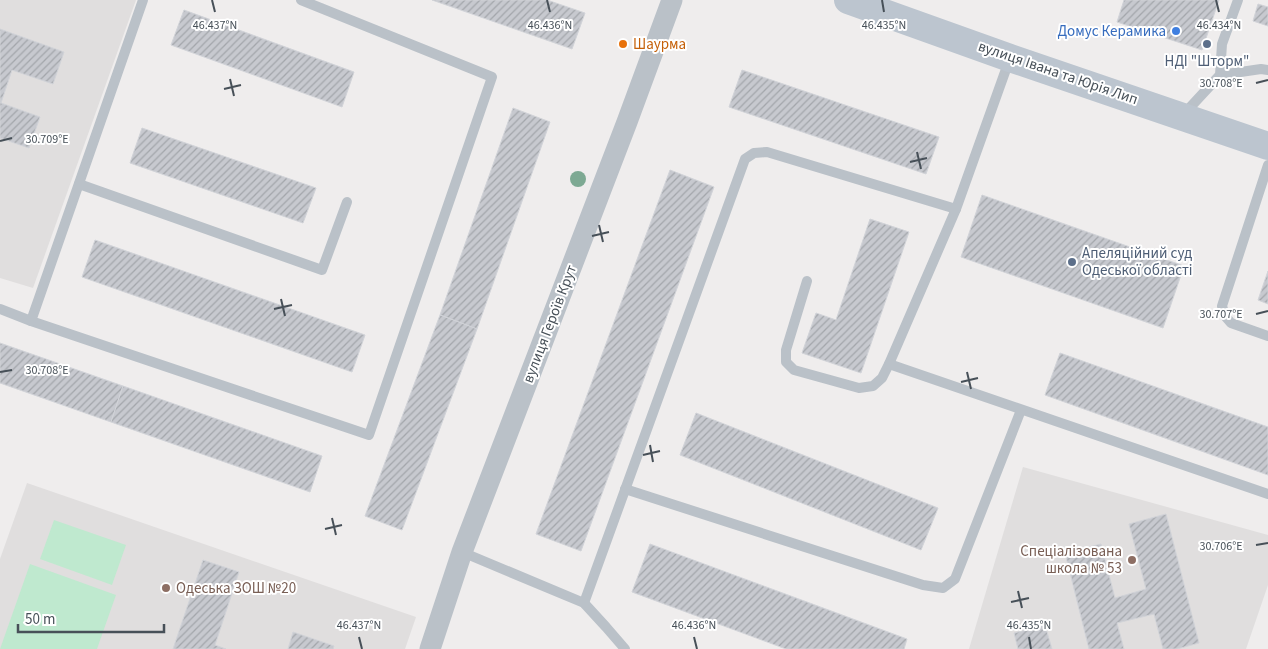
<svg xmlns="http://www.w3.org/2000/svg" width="1268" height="649" viewBox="0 0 1268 649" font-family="'Source Sans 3',sans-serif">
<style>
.education{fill:#e0dede}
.garden{fill:#bfe9cf}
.building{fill:url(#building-hatch);stroke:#d1d3d8}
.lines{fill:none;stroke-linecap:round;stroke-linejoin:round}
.lane{stroke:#bac1c8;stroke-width:10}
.street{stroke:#bac1c8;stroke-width:21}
.secondary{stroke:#bcc5cf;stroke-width:28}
.tree{fill:#7da993}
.ticks{fill:none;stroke:#475058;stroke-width:2}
.shop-dot{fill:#3f7fe0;stroke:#fff;stroke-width:2}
.food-dot{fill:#e8710a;stroke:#fff;stroke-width:2}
.service-dot{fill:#5c6f8a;stroke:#fff;stroke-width:2}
.education-dot{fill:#8d6e63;stroke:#fff;stroke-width:2}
.labels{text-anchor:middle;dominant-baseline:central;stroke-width:4;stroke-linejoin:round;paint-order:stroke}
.shop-label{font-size:15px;fill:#366cbe;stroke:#fff;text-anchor:end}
.food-label{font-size:15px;fill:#c56008;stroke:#fff;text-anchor:start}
.service-label{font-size:15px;fill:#4e5e75;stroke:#fff}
.street-label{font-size:15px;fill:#475058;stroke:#fff}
.education-label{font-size:15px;fill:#785e54;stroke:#fff;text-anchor:end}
.ticks-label{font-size:12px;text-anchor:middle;fill:#475058;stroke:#fff;stroke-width:4;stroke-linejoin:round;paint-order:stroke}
</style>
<defs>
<pattern id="building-hatch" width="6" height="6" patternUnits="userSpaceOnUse" patternTransform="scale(1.25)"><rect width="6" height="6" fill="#c7c9cf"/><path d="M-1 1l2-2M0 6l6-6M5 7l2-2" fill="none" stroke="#a3a6ab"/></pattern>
</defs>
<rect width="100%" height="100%" fill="#efeded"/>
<g class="education">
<polygon points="0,0 136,0 33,288 0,278"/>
<polygon points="1023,467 1268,535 1268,585 1246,649 969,649"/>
<polygon points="27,483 416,617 405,649 0,649 0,559"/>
</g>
<g class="garden">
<polygon points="54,520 126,545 112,585 40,559"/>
<polygon points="30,564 116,595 97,649 0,649"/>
</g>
<g class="building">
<polygon points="432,0 547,0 585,13 572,49"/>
<polygon points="1124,0 1219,0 1202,50 1117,22"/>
<polygon points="1258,4 1268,7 1268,26 1253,21"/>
<polygon points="184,10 354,72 342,107 171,45"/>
<polygon points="0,29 64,52 53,84 12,70 1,103 40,117 29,148 0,138"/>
<polygon points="742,70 939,137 926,174 729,107"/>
<polygon points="513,108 550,122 477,329 440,315"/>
<polygon points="142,128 316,188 303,223 130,163"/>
<polygon points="670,170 714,187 581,551 536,534"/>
<polygon points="982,195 1184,266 1163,328 961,257"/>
<polygon points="870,219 909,232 861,373 802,353 816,313 836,320"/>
<polygon points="95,240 365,335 352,372 82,277"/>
<polygon points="1268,271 1268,304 1258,300"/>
<polygon points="440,315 477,329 402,530 365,516"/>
<polygon points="0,343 123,386 111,422 0,383"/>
<polygon points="1060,353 1268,427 1268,475 1045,395"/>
<polygon points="123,386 322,456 310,492 111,422"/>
<polygon points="696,413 938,508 921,550 680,455"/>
<polygon points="1166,514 1199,643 1177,649 1163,649 1154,614 1117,623 1124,649 1089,649 1065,553 1101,544 1115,598 1146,589 1129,524"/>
<polygon points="650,544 907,639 904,649 786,649 632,592"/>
<polygon points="203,560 239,572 215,645 226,649 173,649"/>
<polygon points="1045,625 1052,649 1018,649 1014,633"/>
<polygon points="293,632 334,646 333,649 288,649"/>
</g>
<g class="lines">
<g class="lane">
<polyline points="1220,75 1261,69 1268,70"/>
<polyline points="1183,115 1220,75 1222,44 1238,0"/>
<polyline points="1268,165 1222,306 1225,316 1231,323 1268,336"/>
<polyline points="79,184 322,270 347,202"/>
<polyline points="807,281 786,350 786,362 794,370 859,388 873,386 882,378 889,364 956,209 1010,58"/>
<polyline points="0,309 31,321 369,435 492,77 301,0"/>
<polyline points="31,321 143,0"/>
<polyline points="889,364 1268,494"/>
<polyline points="625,489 923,585 943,588 955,579 1021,410"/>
<polyline points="462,552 584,603 606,627 625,649"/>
<polyline points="584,603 745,159 754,153 767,152 956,209"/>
</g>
<polyline class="street" points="430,649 462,552 627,122 672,0"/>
<polyline class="secondary" points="848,0 1010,58 1268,146"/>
</g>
<circle class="tree" cx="578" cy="179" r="8"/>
<path class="ticks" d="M212,0L215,12M547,0L550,12M882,0L884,12M1216,0L1219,12M230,79L234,96M1256,83L1268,80M224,89L241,85M0,141L12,138M917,152L921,169M910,162L927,158M599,225L603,242M592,236L609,232M281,299L285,316M274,309L292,305M1256,314L1268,311M0,372L12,370M967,372L971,389M961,382L978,378M650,445L653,462M643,455L660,451M332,518L336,535M325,529L342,525M1256,545L1268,543M1018,591L1022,608M1011,602L1029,598M359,637L362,649M694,637L697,649M1029,637L1031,649"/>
<circle class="shop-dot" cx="1176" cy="31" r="5"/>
<circle class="food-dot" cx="623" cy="44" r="5"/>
<g class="service-dot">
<circle cx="1207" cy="44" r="5"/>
<circle cx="1072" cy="262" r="5"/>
</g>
<g class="education-dot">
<circle cx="1132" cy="560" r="5"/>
<circle cx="166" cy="588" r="5"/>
</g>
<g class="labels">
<g class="shop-label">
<text x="1166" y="31">Домус Керамика</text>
</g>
<g class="food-label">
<text x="633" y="44">Шаурма</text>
</g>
<g class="service-label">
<text x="1207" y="61">НДІ "Шторм"</text>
<text x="1082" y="253" text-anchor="start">Апеляційний суд<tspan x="1082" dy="17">Одеської області</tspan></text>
</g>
<g class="street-label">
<text transform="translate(1058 73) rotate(19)">вулиця Івана та Юрія Лип</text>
<text transform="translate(550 324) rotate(-69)">вулиця Героїв Крут</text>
</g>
<g class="education-label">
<text x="1122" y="551">Спеціалізована<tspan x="1122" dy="17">школа № 53</tspan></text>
<text x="176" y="588" text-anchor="start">Одеська ЗОШ №20</text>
</g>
</g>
<g class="ticks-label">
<text x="215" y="29">46.437°N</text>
<text x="550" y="29">46.436°N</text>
<text x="884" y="29">46.435°N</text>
<text x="1219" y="29">46.434°N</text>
<text x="1221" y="87">30.708°E</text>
<text x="47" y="143">30.709°E</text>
<text x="1221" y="318">30.707°E</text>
<text x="47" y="374">30.708°E</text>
<text x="1221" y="550">30.706°E</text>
<text x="359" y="629">46.437°N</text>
<text x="694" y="629">46.436°N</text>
<text x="1029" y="629">46.435°N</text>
</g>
<path d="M18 624v8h146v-8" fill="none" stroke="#475058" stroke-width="2.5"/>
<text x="25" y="624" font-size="15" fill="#475058" stroke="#ffffff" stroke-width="4" paint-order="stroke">50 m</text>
</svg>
